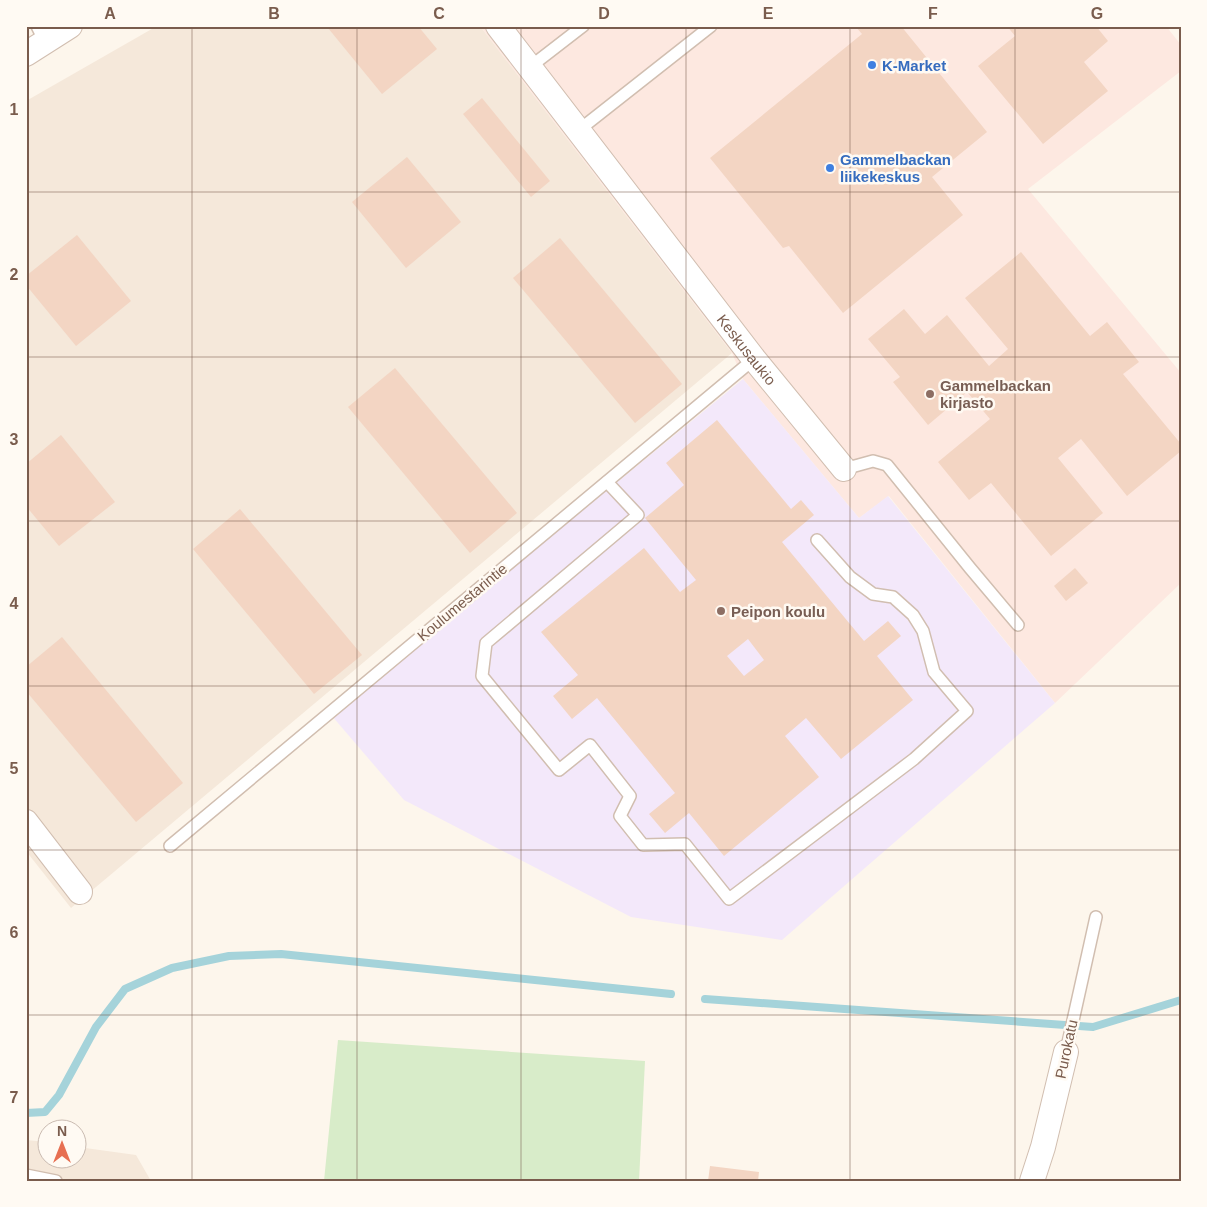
<svg xmlns="http://www.w3.org/2000/svg" width="1207" height="1207" viewBox="0 0 1207 1207" font-family="Arial,sans-serif">
<style>
.residential{fill:#f5e8da}
.commercial{fill:#fde8e0}
.education{fill:#f3e8fa}
.green{fill:#d8ecc9}
.lines{fill:none;stroke-linecap:round;stroke-linejoin:round}
.stream{stroke:#a5d3da;stroke-width:8}
.building{fill:#f3d5c3;fill-rule:evenodd}
.service-casing{stroke:#d1beb0;stroke-width:14}
.minor-casing{stroke:#d1beb0;stroke-width:26}
.service{stroke:#fff;stroke-width:11}
.minor{stroke:#fff;stroke-width:24}
.grid{fill:none;stroke:#7a5c4d;stroke-width:1;stroke-opacity:0.55}
.shop-dot{fill:#3f7fe0;stroke:#fffaf3;stroke-width:2}
.education-dot{fill:#8d6e63;stroke:#fffaf3;stroke-width:2}
.labels{text-anchor:middle;dominant-baseline:central;stroke-width:5;stroke-linejoin:round;paint-order:stroke}
.shop-label{font-size:15px;font-weight:bold;fill:#366cbe;stroke:#fffaf3;text-anchor:start}
.street-label{font-size:15px;fill:#7a5c4d;stroke:#fffaf3}
.education-label{font-size:15px;font-weight:bold;fill:#785e54;stroke:#fffaf3;text-anchor:start}
.neatline{fill:none;stroke:#7a5c4d;stroke-width:2}
.grid-label{font-size:16px;text-anchor:middle;font-weight:bold;fill:#7a5c4d}
</style>
<rect width="100%" height="100%" fill="#fdf6ec"/>
<g class="residential">
<polygon points="157,26 480,26 732,353 71,908 26,851 26,101"/>
<polygon points="26,1140 47,1142 48,1160 78,1160 78,1147 136,1155 151,1181 26,1181"/>
</g>
<polygon class="commercial" points="480,26 1166,26 1181,45 1181,71 1028,189 1181,373 1181,583 1055,703 889,496 859,518 743,379 732,353"/>
<polygon class="education" points="743,379 859,518 888,496 1055,703 782,940 631,917 404,800 332,716"/>
<polygon class="green" points="338,1040 645,1061 639,1181 324,1181"/>
<g class="lines">
<g class="stream">
<polyline points="705,999 1093,1027 1181,1000"/>
<polyline points="26,1113 45,1112 59,1095 96,1027 125,989 172,968 229,956 281,954 671,994"/>
</g>
</g>
<g class="building">
<polygon points="331,26 418,26 437,49 382,94 328,28"/>
<polygon points="855,26 901,26 987,132 932,177 963,215 843,313 789,246 783,248 710,158 862,34"/>
<polygon points="1007,26 1096,26 1108,41 1084,62 1108,91 1043,144 978,66 1015,36"/>
<polygon points="482,98 550,181 531,197 463,114"/>
<polygon points="407,157 461,222 406,268 352,202"/>
<polygon points="77,235 131,301 76,346 26,285 26,276"/>
<polygon points="560,238 682,384 635,423 513,278"/>
<polygon points="1021,252 1090,336 1107,322 1139,362 1123,374 1181,444 1181,451 1127,496 1081,439 1058,458 1103,513 1051,556 991,483 969,500 938,462 990,419 967,392 928,425 893,382 900,377 868,339 904,309 925,334 947,315 989,366 1008,349 965,298"/>
<polygon points="395,368 517,513 470,553 348,407"/>
<path d="M717,420L791,509L801,500L814,515L782,542L864,641L888,621L901,636L877,656L913,700L841,759L806,718L785,736L819,777L724,856L689,813L665,833L649,814L675,793L597,698L572,719L553,696L578,675L541,632L644,548L680,592L696,580L645,518L684,485L666,463ZM748,639L764,660L744,676L727,656Z"/>
<polygon points="61,435 115,502 59,546 26,506 26,464"/>
<polygon points="240,509 362,655 314,694 193,549"/>
<polygon points="1075,568 1088,583 1066,601 1054,586"/>
<polygon points="62,637 183,783 136,822 26,691 26,667"/>
<polygon points="710,1166 759,1172 758,1181 708,1181"/>
</g>
<g class="lines">
<g class="service-casing">
<g id="service">
<polyline points="37,26 45,42"/>
<polyline points="530,67 583,26"/>
<polyline points="579,130 711,26"/>
<polyline points="844,469 873,461 887,465 970,568 1018,625"/>
<polyline points="607,482 638,515 486,643 482,676 559,770 590,745 630,796 620,816 643,845 685,844 729,899 914,759 967,711 934,672 923,631 913,615 893,597 873,594 850,577 817,540"/>
<polyline points="170,846 754,359"/>
<polyline points="1066,1052 1096,917"/>
<polyline points="26,1175 56,1181"/>
</g>
</g>
<g class="minor-casing">
<g id="minor">
<path id="s1" d="M498,26L754,359L844,469"/>
<polyline points="26,54 70,26"/>
<polyline points="26,822 80,892"/>
<polyline points="1032,1181 1043,1147 1066,1052"/>
</g>
</g>
<use href="#service" class="service"/>
<use href="#minor" class="minor"/>
</g>
<path class="grid" d="M192,26V1181M357,26V1181M521,26V1181M686,26V1181M850,26V1181M1015,26V1181M26,192H1181M26,357H1181M26,521H1181M26,686H1181M26,850H1181M26,1015H1181"/>
<g class="shop-dot">
<circle cx="872" cy="65" r="5"/>
<circle cx="830" cy="168" r="5"/>
</g>
<g class="education-dot">
<circle cx="930" cy="394" r="5"/>
<circle cx="721" cy="611" r="5"/>
</g>
<g class="labels">
<g class="shop-label">
<text x="882" y="65">K-Market</text>
<text x="840" y="159">Gammelbackan<tspan x="840" dy="17">liikekeskus</tspan></text>
</g>
<g class="street-label">
<text stroke="none"><textPath href="#s1" startOffset="408">Keskusaukio</textPath></text>
<text transform="translate(462 602) rotate(-40)">Koulumestarintie</text>
<text transform="translate(1066 1049) rotate(-78)">Purokatu</text>
</g>
<g class="education-label">
<text x="940" y="385">Gammelbackan<tspan x="940" dy="17">kirjasto</tspan></text>
<text x="731" y="611">Peipon koulu</text>
</g>
</g>
<rect width="1207" height="1207" fill="none" stroke="#fffaf3" stroke-width="55"/>
<g transform="translate(62 1144)"><circle r="24" fill="#fffaf3" stroke="#cabbb1"/>
<path d="M0-4L9 19L0 12L-9 19Z" fill="#e76f51"/>
<text y="-8" font-size="14" font-weight="bold" text-anchor="middle" fill="#7a5c4d">N</text>
</g>
<rect x="28" y="28" width="1152" height="1152" class="neatline"/>
<g class="grid-label">
<text x="110" y="19">A</text>
<text x="274" y="19">B</text>
<text x="439" y="19">C</text>
<text x="604" y="19">D</text>
<text x="768" y="19">E</text>
<text x="933" y="19">F</text>
<text x="1097" y="19">G</text>
<text x="14" y="115">1</text>
<text x="14" y="280">2</text>
<text x="14" y="445">3</text>
<text x="14" y="609">4</text>
<text x="14" y="774">5</text>
<text x="14" y="938">6</text>
<text x="14" y="1103">7</text>
</g>
</svg>
